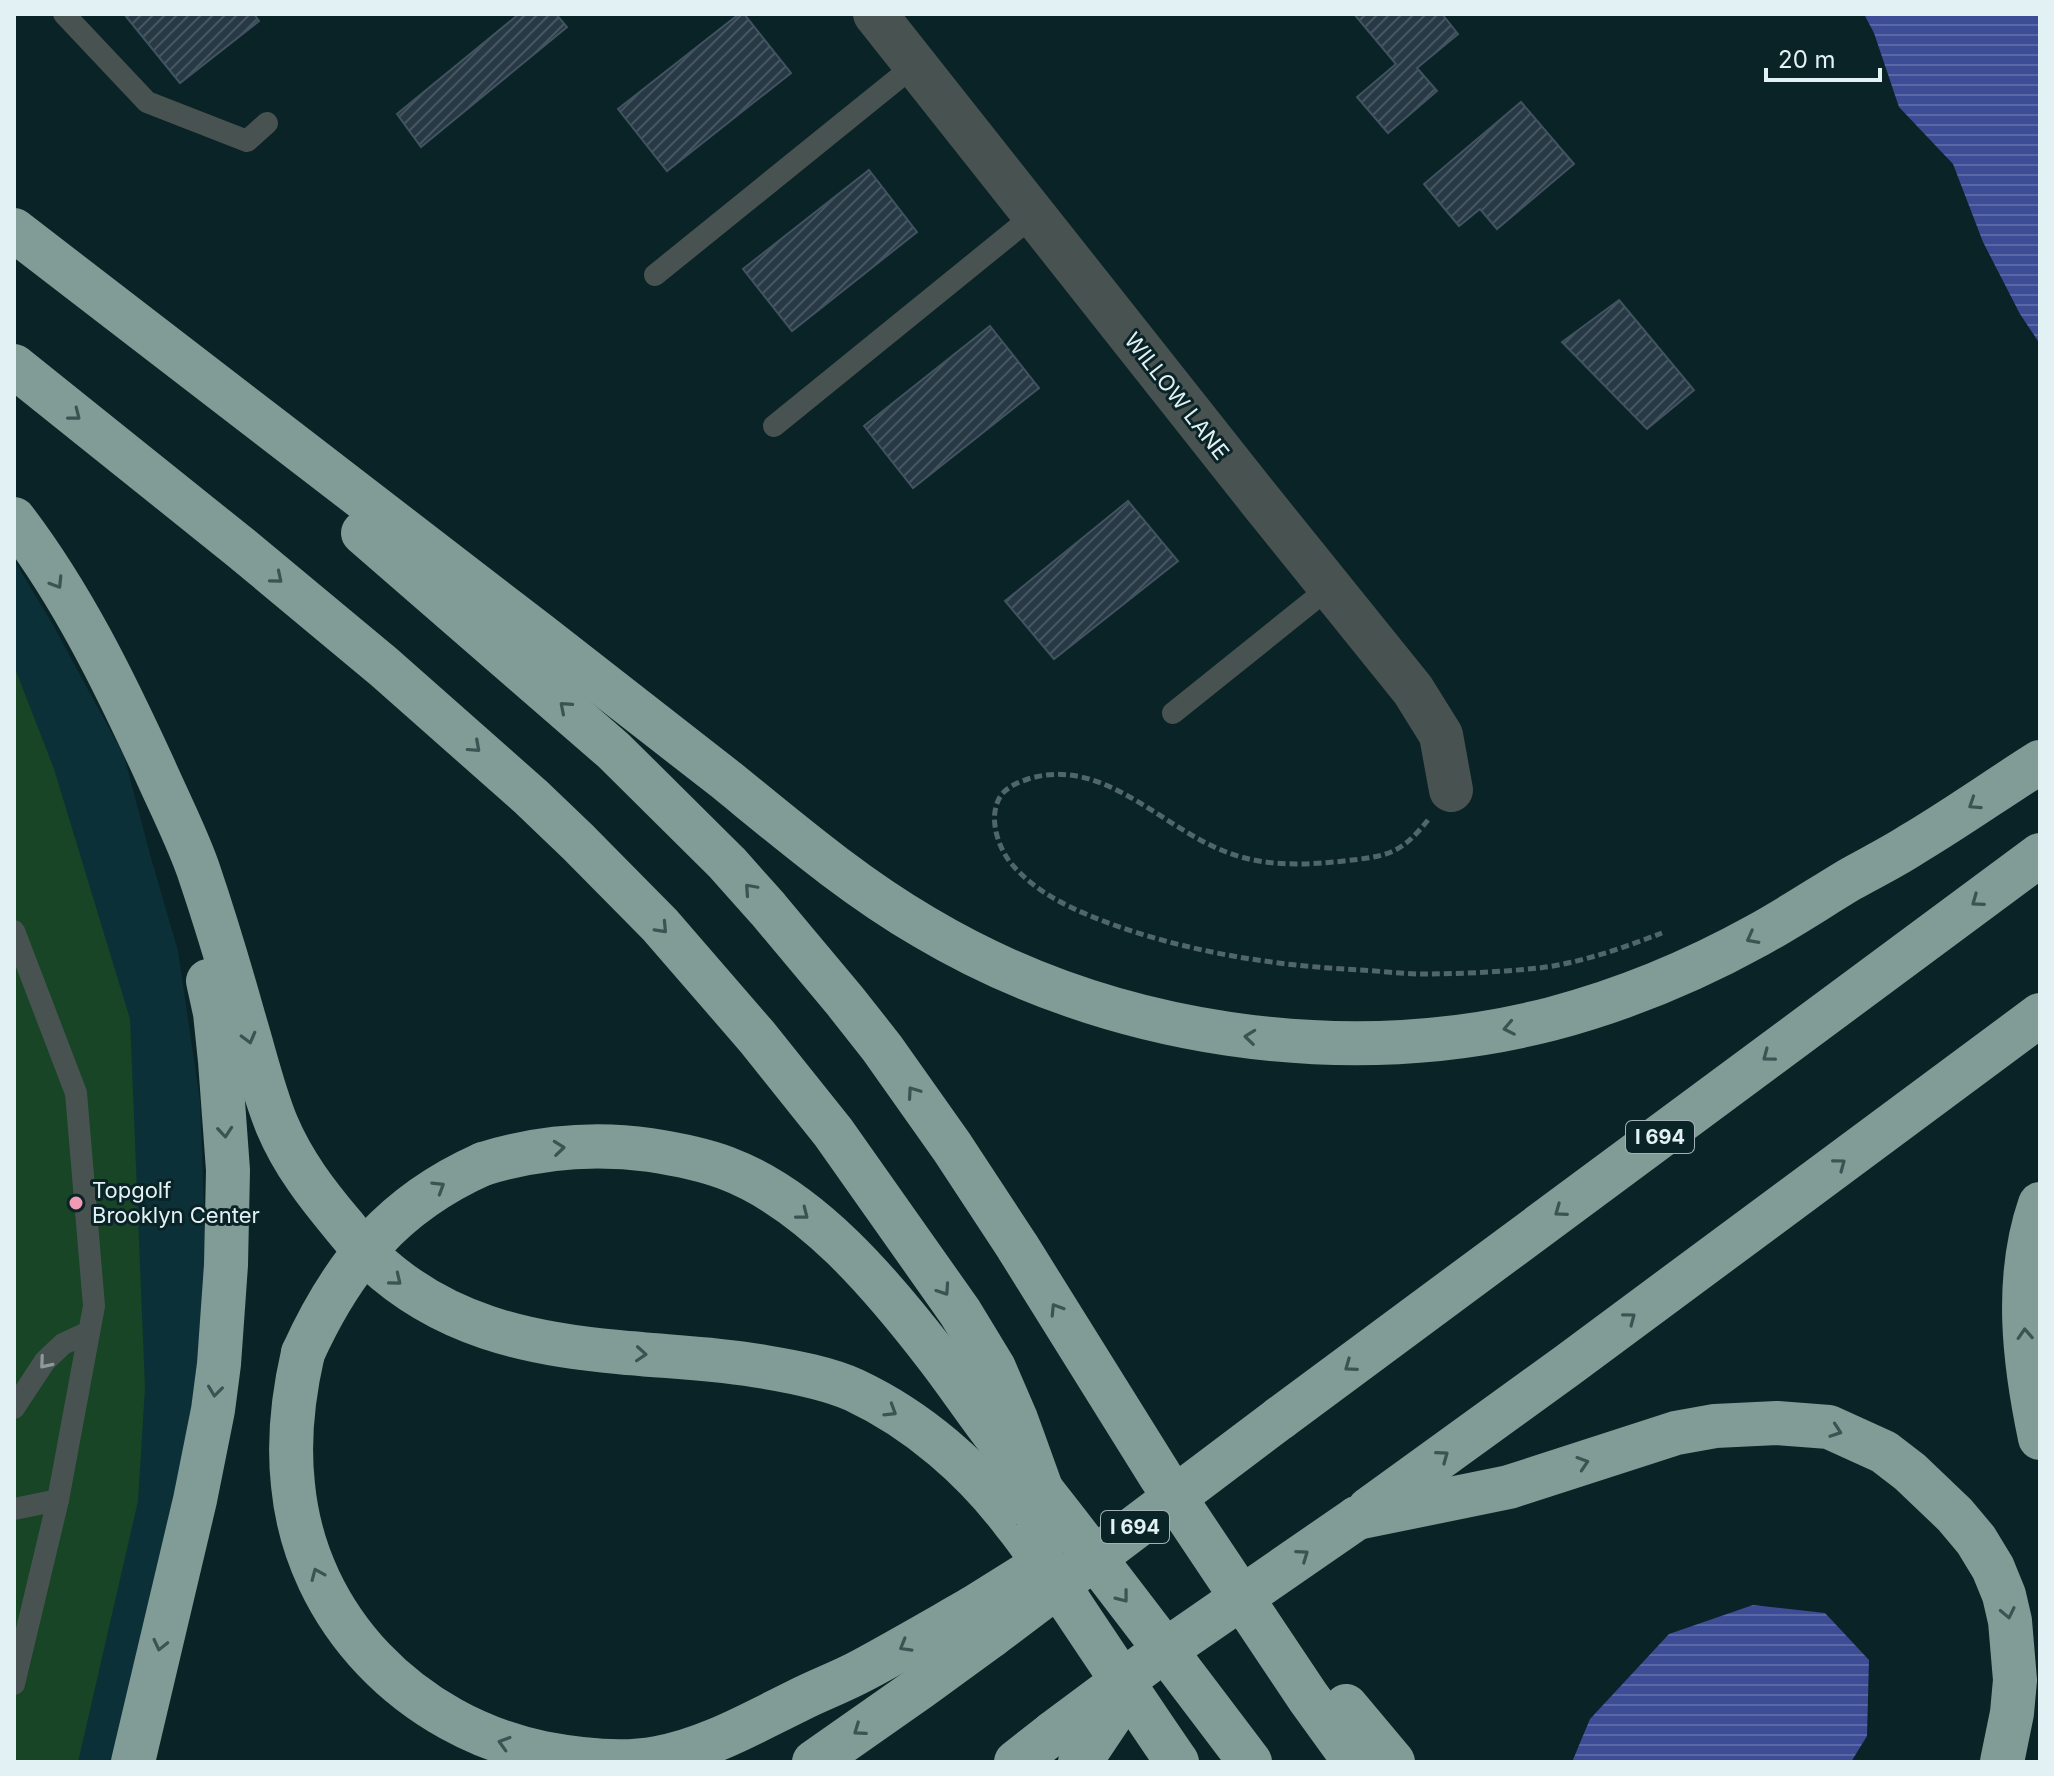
<svg xmlns="http://www.w3.org/2000/svg" width="2054" height="1776" viewBox="0 0 2054 1776" font-family="Inter,sans-serif">
<style>
.built{fill:#0c3037}
.park{fill:#174526}
.water{fill:url(#water-rules)}
.building{fill:url(#building-hatch);stroke:#415360;stroke-width:2}
.lines{fill:none;stroke-linecap:round;stroke-linejoin:round}
.path{stroke:#50666a;stroke-width:5;stroke-dasharray:8 4;stroke-linecap:butt}
.lane{stroke:#485351;stroke-width:22}
.street{stroke:#485351;stroke-width:44}
.highway{stroke:#819c96;stroke-width:44}
.highway-bridge{stroke:#819c96;stroke-width:44}
.oneway{stroke:#3a5353}
.oneway2{stroke:#8d9a9a}
.poi-dot{fill:#f19ab4;stroke:#0a2327;stroke-width:3}
.labels{text-anchor:middle;dominant-baseline:central;stroke-width:6;stroke-linejoin:round;paint-order:stroke}
.shield{fill:#0a2327;stroke:#a1b3b6;stroke-width:2}
.shield-label{font-size:20px;font-weight:bold;fill:#e2f1f3}
.street-label{font-size:22px;fill:#e2f1f3;stroke:#0a2327}
.poi-label{font-size:22px;fill:#e2f1f3;stroke:#0a2327;text-anchor:start}
</style>
<defs>
<pattern id="water-rules" width="6" height="5" patternUnits="userSpaceOnUse" patternTransform="scale(2)"><rect width="6" height="5" fill="#3c4d96"/><path d="M0 2.5h6" fill="none" stroke="#5867a5"/></pattern>
<pattern id="building-hatch" width="6" height="6" patternUnits="userSpaceOnUse" patternTransform="scale(2)"><rect width="6" height="6" fill="#283946"/><path d="M-1 1l2-2M0 6l6-6M5 7l2-2" fill="none" stroke="#475661"/></pattern>
</defs>
<rect width="100%" height="100%" fill="#0a2327"/>
<polygon class="built" points="14,560 53,625 124,756 151,858 178,951 200,1101 207,1289 190,1439 113,1762 14,1762"/>
<polygon class="park" points="14,666 54,769 130,1019 145,1388 138,1501 78,1762 14,1762"/>
<g class="water">
<polygon points="1864,14 2040,14 2040,344 2020,314 1983,242 1953,164 1899,107 1874,33"/>
<polygon points="1753,1605 1825,1613 1869,1660 1867,1736 1851,1762 1572,1762 1590,1719 1669,1634"/>
</g>
<g class="building">
<polygon points="124,14 254,14 259,21 180,83"/>
<polygon points="519,14 556,14 567,27 421,147 397,114"/>
<polygon points="739,14 744,14 791,73 667,171 618,109"/>
<polygon points="1354,14 1442,14 1458,34 1417,68 1437,91 1388,133 1357,97 1396,64"/>
<polygon points="1521,102 1574,164 1497,229 1480,209 1459,226 1424,184"/>
<polygon points="869,170 917,232 792,331 743,269"/>
<polygon points="1619,300 1694,390 1647,429 1562,342"/>
<polygon points="990,326 1039,388 913,488 864,426"/>
<polygon points="1128,501 1178,561 1054,659 1005,601"/>
</g>
<g class="lines">
<path class="path" d="M1428,820C1400,855 1387,856 1344,861C1306,865 1266,867 1229,853C1163,830 1104,755 1028,779C1019,782 1009,786 1002,794C987,814 997,845 1010,862C1037,895 1076,911 1114,925C1193,953 1277,966 1361,970C1381,971 1402,974 1422,974C1460,974 1500,972 1539,968C1581,963 1622,948 1662,933"/>
<g class="lane">
<polyline points="64,14 147,102 247,141 267,123"/>
<polyline points="655,275 916,64"/>
<polyline points="774,426 1034,215"/>
<polyline points="1173,713 1330,587"/>
<polyline points="14,931 76,1093 94,1306 58,1500 14,1684"/>
<polyline points="14,1408 45,1361 63,1344 89,1332"/>
<polyline points="14,1509 58,1500"/>
</g>
<polyline class="street" points="875,14 1259,499 1413,690 1441,735 1451,790"/>
<g class="highway">
<path d="M14,230C189,365 364,499 539,634C601,682 663,730 725,779C789,831 852,885 924,927C1107,1036 1343,1072 1551,1019C1623,1000 1693,971 1758,935C1789,918 1819,898 1849,880C1870,868 1891,858 1911,845C1955,819 1997,789 2040,762"/>
<polyline points="14,366 241,548 384,667 531,797 578,842 660,925 757,1037 833,1132 960,1312 994,1368 1016,1419 1042,1491"/>
<path d="M14,519C72,595 114,681 154,768C169,802 186,835 198,869C215,919 230,969 244,1019C255,1055 263,1091 277,1125C293,1163 317,1194 343,1225C353,1237 362,1249 373,1260C442,1325 527,1344 618,1352C667,1357 717,1358 765,1367C795,1372 827,1378 854,1390C918,1420 974,1469 1016,1525C1037,1551 1055,1581 1074,1609C1108,1660 1142,1711 1177,1762"/>
<polyline points="363,533 613,750 727,863 768,909 845,1001 882,1048 952,1147 1017,1246 1161,1477 1308,1697 1355,1762"/>
<path d="M483,1164C538,1147 592,1142 650,1150C676,1154 702,1159 726,1168C811,1200 882,1285 936,1355C957,1382 976,1411 997,1438C1012,1457 1029,1474 1044,1493C1114,1582 1182,1672 1250,1762"/>
<path d="M2040,1204C2014,1279 2024,1362 2040,1438"/>
<path d="M303,1353C293,1396 288,1440 293,1485C306,1620 412,1726 543,1753C580,1760 620,1765 657,1758C707,1749 752,1723 797,1701C818,1690 841,1682 863,1670C900,1650 936,1629 973,1608"/>
<polyline points="1280,1418 2040,855"/>
<polyline points="1369,1509 1568,1365 2040,1015"/>
<polyline points="1357,1518 1509,1487 1676,1433 1715,1426 1777,1423 1829,1427 1884,1452 1910,1472 1955,1515 1976,1540 1993,1568 2004,1595 2010,1621 2015,1680 2012,1713 2002,1762"/>
<polyline points="1346,1706 1393,1762"/>
<polyline points="133,1762 195,1500 213,1410 219,1364 226,1265 228,1170 220,1061 215,1013 208,981"/>
<polyline points="814,1762 921,1687 991,1636"/>
<polyline points="1016,1762 1053,1733"/>
</g>
<g class="highway-bridge">
<path d="M303,1353C343,1265 393,1204 483,1164"/>
<polyline points="973,1608 1043,1564"/>
<polyline points="991,1636 1280,1418"/>
<polyline points="1053,1733 1147,1663 1357,1518"/>
<polyline points="1080,1762 1127,1692"/>
</g>
</g>
<defs><path id="oneway-chevron" d="M-2-3.5L2.5 0L-2 3.5" fill="none" stroke-width="1.6" stroke-linecap="round" stroke-linejoin="round" transform="scale(2)"/></defs>
<g class="oneway">
<use href="#oneway-chevron" transform="translate(75 415) rotate(38)"/>
<use href="#oneway-chevron" transform="translate(277 578) rotate(40)"/>
<use href="#oneway-chevron" transform="translate(57 583) rotate(58)"/>
<use href="#oneway-chevron" transform="translate(565 707) rotate(-139)"/>
<use href="#oneway-chevron" transform="translate(475 747) rotate(42)"/>
<use href="#oneway-chevron" transform="translate(1974 804) rotate(147)"/>
<use href="#oneway-chevron" transform="translate(750 889) rotate(-132)"/>
<use href="#oneway-chevron" transform="translate(1977 901) rotate(144)"/>
<use href="#oneway-chevron" transform="translate(662 928) rotate(47)"/>
<use href="#oneway-chevron" transform="translate(1752 938) rotate(152)"/>
<use href="#oneway-chevron" transform="translate(1509 1028) rotate(169)"/>
<use href="#oneway-chevron" transform="translate(1250 1037) rotate(-174)"/>
<use href="#oneway-chevron" transform="translate(249 1038) rotate(75)"/>
<use href="#oneway-chevron" transform="translate(1768 1056) rotate(143)"/>
<use href="#oneway-chevron" transform="translate(913 1092) rotate(-125)"/>
<use href="#oneway-chevron" transform="translate(225 1132) rotate(85)"/>
<use href="#oneway-chevron" transform="translate(559 1148) rotate(-6)"/>
<use href="#oneway-chevron" transform="translate(1840 1164) rotate(-37)"/>
<use href="#oneway-chevron" transform="translate(439 1187) rotate(-32)"/>
<use href="#oneway-chevron" transform="translate(1560 1211) rotate(144)"/>
<use href="#oneway-chevron" transform="translate(803 1214) rotate(38)"/>
<use href="#oneway-chevron" transform="translate(396 1280) rotate(39)"/>
<use href="#oneway-chevron" transform="translate(944 1290) rotate(56)"/>
<use href="#oneway-chevron" transform="translate(1056 1309) rotate(-122)"/>
<use href="#oneway-chevron" transform="translate(1630 1318) rotate(-37)"/>
<use href="#oneway-chevron" transform="translate(2025 1334) rotate(-93)"/>
<use href="#oneway-chevron" transform="translate(641 1354) rotate(4)"/>
<use href="#oneway-chevron" transform="translate(1350 1366) rotate(144)"/>
<use href="#oneway-chevron" transform="translate(215 1391) rotate(97)"/>
<use href="#oneway-chevron" transform="translate(891 1411) rotate(32)"/>
<use href="#oneway-chevron" transform="translate(1836 1431) rotate(19)"/>
<use href="#oneway-chevron" transform="translate(1443 1456) rotate(-36)"/>
<use href="#oneway-chevron" transform="translate(1583 1463) rotate(-18)"/>
<use href="#oneway-chevron" transform="translate(1303 1555) rotate(-35)"/>
<use href="#oneway-chevron" transform="translate(317 1574) rotate(-113)"/>
<use href="#oneway-chevron" transform="translate(1123 1597) rotate(52)"/>
<use href="#oneway-chevron" transform="translate(2008 1613) rotate(78)"/>
<use href="#oneway-chevron" transform="translate(160 1645) rotate(103)"/>
<use href="#oneway-chevron" transform="translate(905 1646) rotate(150)"/>
<use href="#oneway-chevron" transform="translate(859 1730) rotate(145)"/>
<use href="#oneway-chevron" transform="translate(504 1743) rotate(-163)"/>
</g>
<use class="oneway2" href="#oneway-chevron" transform="translate(45 1363) rotate(130)"/>
<circle class="poi-dot" cx="76" cy="1203" r="8"/>
<g class="labels">
<g class="shield">
<rect x="1626" y="1121" width="68" height="32" rx="6"/>
<rect x="1101" y="1511" width="68" height="32" rx="6"/>
</g>
<g class="shield-label">
<text x="1660" y="1137">I 694</text>
<text x="1135" y="1527">I 694</text>
</g>
<g class="street-label">
<text transform="translate(1177 396) rotate(52)">WILLOW LANE</text>
</g>
<g class="poi-label">
<text x="92" y="1190">Topgolf<tspan x="92" dy="25">Brooklyn Center</tspan></text>
</g>
</g>
<rect width="2054" height="1776" fill="none" stroke="#e2f1f3" stroke-width="32"/>
<path d="M1766 68v12h114v-12" fill="none" stroke="#e2f1f3" stroke-width="4"/>
<text x="1778" y="68" font-size="24" fill="#e2f1f3" stroke="#0a2327" stroke-width="6" paint-order="stroke">20 m</text>
</svg>
